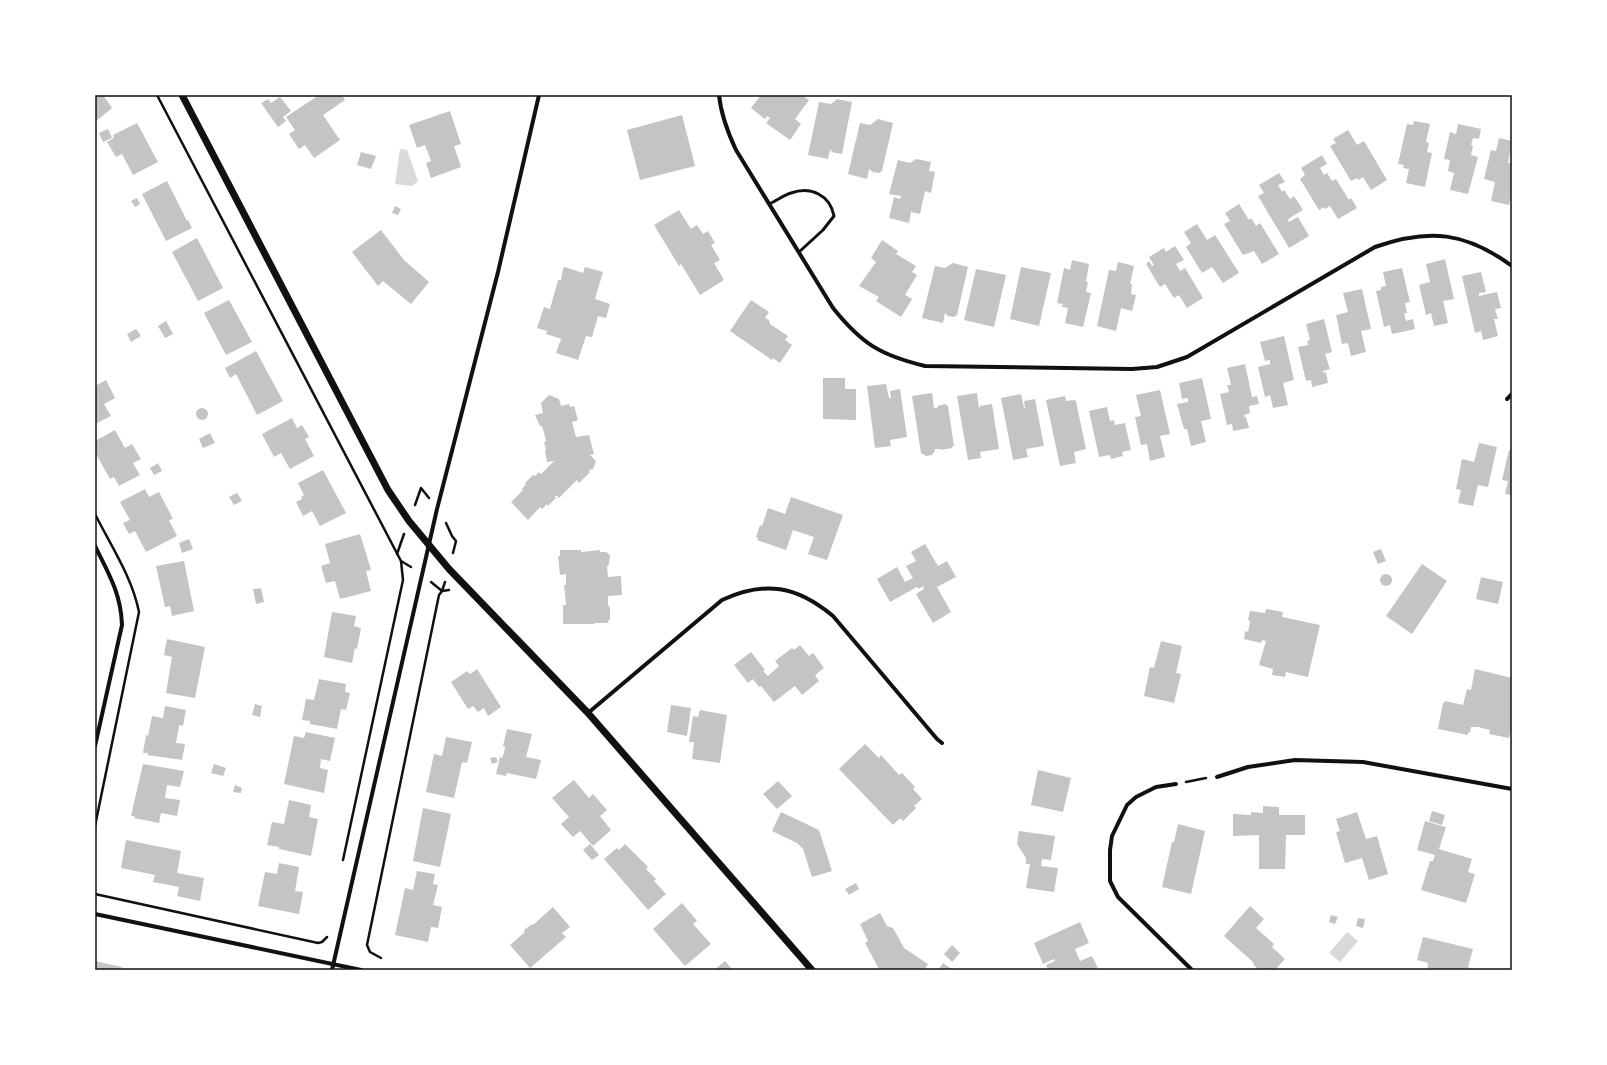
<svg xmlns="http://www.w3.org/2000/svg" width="1607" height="1065" viewBox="0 0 1607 1065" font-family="'Sofia Sans Condensed',sans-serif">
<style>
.water{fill:#d9d9d9}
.building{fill:#c4c4c4}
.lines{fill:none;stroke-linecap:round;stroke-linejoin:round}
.path{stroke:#111;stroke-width:2.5}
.service{stroke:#111;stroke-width:3}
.minor{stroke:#111;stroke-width:4}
.tertiary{stroke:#111;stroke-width:7}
.neatline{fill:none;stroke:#111;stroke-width:1.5}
</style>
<rect width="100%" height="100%" fill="#fff"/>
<g class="water">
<polygon points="400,149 407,150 418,181 412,186 395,184"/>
<polygon points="1347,932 1358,941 1340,962 1329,953"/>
</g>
<g class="building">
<polygon points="95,95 103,95 112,108 95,122"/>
<polygon points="319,95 342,95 345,100 323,115 340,140 314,158 305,145 299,149 289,134 295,130 286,117"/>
<polygon points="761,95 804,95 803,96 809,100 795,119 801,124 790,140 766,123 770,118 767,116 765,119 751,108"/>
<polygon points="280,97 291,111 283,117 286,121 278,127 261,103 268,99 271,103"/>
<polygon points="837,99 852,102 842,154 831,152 832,150 830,150 828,159 808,155 819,102 831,104"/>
<polygon points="450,111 461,144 454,146 461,167 431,178 426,163 431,161 425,145 417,148 409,125"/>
<polygon points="682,115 695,166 640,180 627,130"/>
<polygon points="878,119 893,123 882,171 879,173 873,172 869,169 867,179 848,174 860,123 870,125"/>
<polygon points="1414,121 1430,124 1426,142 1429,143 1427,152 1432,153 1425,187 1406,183 1409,169 1403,168 1404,165 1398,164 1407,124 1413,125"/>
<polygon points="137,123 158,162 133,175 122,154 116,157 107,142 114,138 113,135"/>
<polygon points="1458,124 1481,129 1479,139 1473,138 1471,145 1473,146 1471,155 1478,157 1468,194 1450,190 1454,173 1448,171 1450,160 1444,159 1450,132 1456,134"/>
<polygon points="108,129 112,138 103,142 99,133"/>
<polygon points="1348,130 1357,145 1364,141 1387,180 1371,190 1363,177 1358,180 1357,178 1351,181 1330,146 1336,143 1333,139"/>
<polygon points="1499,138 1512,141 1508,163 1512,163 1512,190 1509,205 1491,201 1495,182 1484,179 1491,150 1496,151"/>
<polygon points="361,152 376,156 371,169 357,165"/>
<polygon points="1322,155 1327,164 1320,168 1324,175 1327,173 1332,181 1336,179 1349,200 1351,198 1357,208 1338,219 1330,206 1325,209 1324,207 1319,210 1300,179 1305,175 1301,168"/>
<polygon points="916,159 931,162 929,171 935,172 931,193 925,191 920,214 911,212 909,223 889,218 894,197 900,199 901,196 889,194 898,160 910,163"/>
<polygon points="1279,173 1285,182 1278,185 1282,192 1284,190 1290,199 1294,196 1303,210 1288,219 1289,222 1298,217 1309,236 1289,248 1258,196 1264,193 1259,185"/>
<polygon points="167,181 187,221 188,220 192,228 166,241 142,194"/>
<polygon points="137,198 140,204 135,207 131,201"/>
<polygon points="1239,204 1249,220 1251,218 1256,226 1260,223 1279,254 1262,264 1254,251 1243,255 1224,224 1230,221 1225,213"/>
<polygon points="395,206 401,209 398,215 392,213"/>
<polygon points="679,210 691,229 697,225 703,234 708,231 715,243 711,245 720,260 714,263 724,280 700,295 681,264 679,266 654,225"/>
<polygon points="1197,224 1207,240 1215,235 1239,273 1223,283 1212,267 1202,273 1186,247 1191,243 1184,232"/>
<polygon points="381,230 404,260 429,282 411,304 383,281 378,286 352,252"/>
<polygon points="197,238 223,288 198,301 172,252"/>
<polygon points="882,240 898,251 896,254 916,266 912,272 917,275 905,295 912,299 901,317 876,301 879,297 859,286 876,262 871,258"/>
<polygon points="1175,246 1184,260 1176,264 1180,271 1185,268 1203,298 1187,308 1179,295 1174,298 1165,284 1160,287 1146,264 1149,261 1152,266 1154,265 1149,257 1164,248 1166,252"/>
<polygon points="1445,259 1454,299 1443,301 1448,323 1434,326 1431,313 1426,315 1419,285 1430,282 1426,264"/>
<polygon points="1072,260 1089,264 1086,282 1088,282 1086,292 1091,293 1083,327 1065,323 1068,308 1062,307 1063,304 1057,303 1064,268 1070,270"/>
<polygon points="1118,262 1134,266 1130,284 1132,284 1131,294 1136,295 1132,311 1121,308 1116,331 1097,326 1109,270 1116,271"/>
<polygon points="953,263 968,267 957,315 954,317 948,316 945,313 943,323 922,318 935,266 945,268"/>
<polygon points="565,267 583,273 585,267 603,272 595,299 610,304 606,318 598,316 592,337 586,336 578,360 556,353 561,339 562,339 546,334 547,331 537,328 544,307 550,309 558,280 561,280 563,268"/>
<polygon points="1021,267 1051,273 1039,326 1010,319"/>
<polygon points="1402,268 1410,302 1405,303 1407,313 1404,313 1406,321 1413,319 1415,329 1392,334 1390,325 1384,327 1376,291 1381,290 1381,287 1386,286 1383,272"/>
<polygon points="976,269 1006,275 994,327 964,320"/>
<polygon points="1481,272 1486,292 1479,293 1479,296 1497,292 1501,308 1495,309 1498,319 1494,319 1498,336 1483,340 1481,331 1475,333 1462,276"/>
<polygon points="1362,289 1371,329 1361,331 1366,352 1351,356 1348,343 1342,344 1336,315 1348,312 1343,293"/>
<polygon points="229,300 252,342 226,355 204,313"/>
<polygon points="751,300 769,312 765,318 769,320 770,324 788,336 785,340 792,345 780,363 773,358 772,360 730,331"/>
<polygon points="1324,319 1332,352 1325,354 1330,369 1323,371 1324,373 1326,372 1328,383 1312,387 1311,380 1306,381 1298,347 1308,345 1307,341 1310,340 1306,324"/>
<polygon points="166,321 173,334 165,338 158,326"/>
<polygon points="136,329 141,336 131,342 127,334"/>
<polygon points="1284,336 1294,380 1283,383 1288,405 1273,408 1270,395 1265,397 1258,367 1270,364 1270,360 1265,361 1260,342"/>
<polygon points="256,351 283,401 257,415 236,374 230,378 225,368"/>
<polygon points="1245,364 1252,397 1257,396 1259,404 1249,406 1250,413 1244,415 1244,417 1246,417 1249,428 1233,431 1232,424 1227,425 1220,394 1229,392 1227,385 1231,385 1227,368"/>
<polygon points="823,378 845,378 845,389 856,389 856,420 823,419"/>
<polygon points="1202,378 1211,419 1201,421 1206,442 1191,446 1187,429 1184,429 1177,404 1188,402 1188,398 1182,399 1179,383"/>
<polygon points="106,380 115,398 104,404 111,416 95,424 95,386"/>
<polygon points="886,384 889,398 891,398 890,391 900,389 907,437 890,440 891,446 875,448 867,386"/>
<polygon points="1160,390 1170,434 1160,436 1165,457 1150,461 1147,444 1141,445 1135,417 1141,416 1136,395"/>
<polygon points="932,393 934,408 937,408 938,406 945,404 948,406 954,446 951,447 952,448 940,450 940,449 935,449 935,451 932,455 926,456 921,453 912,396"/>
<polygon points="977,393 979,409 980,406 992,404 999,449 980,452 981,458 968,460 957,396"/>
<polygon points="1021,394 1024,408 1025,408 1024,401 1035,399 1044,446 1026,449 1028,457 1013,460 1001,398"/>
<polygon points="549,395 559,399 561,406 569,404 570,407 574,406 578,420 572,422 576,437 589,435 594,454 590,455 596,461 593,469 589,470 590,472 579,483 577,480 559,498 556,495 555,497 556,498 548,506 547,504 542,509 540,507 528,520 511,502 523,490 522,489 526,484 525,483 533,475 535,476 539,472 541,474 554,461 547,462 545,451 546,450 544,442 546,442 545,436 542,426 540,426 535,415 543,413 541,403"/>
<polygon points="1065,396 1066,401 1074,400 1076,401 1086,449 1074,452 1076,463 1060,466 1046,400"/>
<polygon points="1107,407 1110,421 1114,420 1115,425 1125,423 1131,450 1122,452 1123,456 1111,459 1110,455 1099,457 1089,411"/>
<circle cx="202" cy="414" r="6"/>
<polygon points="292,418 297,428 302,425 309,437 305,439 314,456 290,469 281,453 274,457 262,434"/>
<polygon points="115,430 125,448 132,444 141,459 133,463 140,475 119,486 114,477 110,479 95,452 95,441"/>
<polygon points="210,433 215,443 203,448 199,439"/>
<polygon points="1479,443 1497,447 1488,487 1478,485 1473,506 1458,503 1461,490 1456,489 1462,459 1474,462"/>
<polygon points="1509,450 1512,450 1512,495 1505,494 1508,481 1502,480"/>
<polygon points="158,463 162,471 154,475 150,468"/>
<polygon points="323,470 346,513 320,526 312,511 303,516 296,502 302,499 301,497 304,495 298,483"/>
<polygon points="145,489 149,497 159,492 173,519 169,520 177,536 146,552 135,531 129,534 123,523 130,520 120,502"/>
<polygon points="237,493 242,501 234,505 229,497"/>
<polygon points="791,497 843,515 827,560 808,554 814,537 793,530 786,550 757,540 758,538 756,537 760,525 762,526 768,508 785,514"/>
<polygon points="360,534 371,570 366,571 371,591 340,599 335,581 326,583 321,566 330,563 325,544"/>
<polygon points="189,539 193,549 182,553 179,543"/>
<polygon points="925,544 938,566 947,561 956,577 937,587 951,612 933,623 916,594 924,589 923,586 919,589 917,587 890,602 877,579 897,567 905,582 913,578 906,566 916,561 911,552"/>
<polygon points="1381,549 1386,561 1378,564 1373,552"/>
<polygon points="560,550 581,550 581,552 600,550 600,552 606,552 610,555 609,564 607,567 608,577 621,576 622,595 608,596 608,605 610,608 610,619 607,623 594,623 594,624 563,624 563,605 566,605 564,585 566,585 566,574 560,575 558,556 560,556"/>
<polygon points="184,561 194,611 172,616 170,606 165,607 156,566"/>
<polygon points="1422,564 1447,581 1412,634 1386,616"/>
<circle cx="1386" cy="580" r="6"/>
<polygon points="1481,577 1503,582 1498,604 1476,599"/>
<polygon points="261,588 264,602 256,604 253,589"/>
<polygon points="1266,609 1283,612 1282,617 1320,625 1308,677 1286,672 1285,677 1272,675 1273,669 1259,665 1266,641 1262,640 1261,643 1244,639 1245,631 1248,632 1250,621 1248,620 1250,611 1265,613"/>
<polygon points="332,612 356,616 354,626 361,628 357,649 355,648 352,663 324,657"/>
<polygon points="167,639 205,647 195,698 166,693 172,657 164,655"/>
<polygon points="1161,641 1182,646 1176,673 1181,674 1174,703 1144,696 1150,667 1154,668"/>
<polygon points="800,645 809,656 813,653 824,668 815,675 819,681 802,695 795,686 774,702 761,686 759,687 753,679 748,683 734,665 751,652 765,670 763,671 768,676 779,666 775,661 792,648 794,650"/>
<polygon points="477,669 501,707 488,716 484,708 478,712 473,706 468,709 451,682 467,671 470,674"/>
<polygon points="1475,669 1512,678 1512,725 1509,738 1489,734 1490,730 1478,727 1471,727 1470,733 1468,732 1468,735 1438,729 1443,703 1444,703 1445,701 1463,705 1467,689 1471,690"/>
<polygon points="319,679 346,684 345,692 350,693 346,710 341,709 337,729 310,724 310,721 302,720 306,699 314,700"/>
<polygon points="255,704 262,706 260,717 252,715"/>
<polygon points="671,705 691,708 687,736 667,732"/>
<polygon points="165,706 186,710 183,726 179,725 176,743 185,744 182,760 147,755 148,753 143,753 146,735 148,736 152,716 163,718"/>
<polygon points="700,710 727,715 720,763 692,759 694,742 689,742 693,716 698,717"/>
<polygon points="507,729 532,734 526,757 541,760 536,779 507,773 506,776 496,774 500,757 502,758 504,753 505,747 503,746"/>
<polygon points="306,732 335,738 330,761 321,759 320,768 328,770 324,793 284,784 294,736 304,738"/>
<polygon points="446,737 472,742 467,763 462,762 454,798 426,792 434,754 442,756"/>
<polygon points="865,744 879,758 881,755 899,775 902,773 915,787 913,789 922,799 914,806 916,808 903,821 900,818 893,825 839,769"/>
<polygon points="496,757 498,762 492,764 490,758"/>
<polygon points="143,764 184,771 180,787 167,785 165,798 180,800 177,816 161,813 159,823 134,818 135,816 131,816"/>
<polygon points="214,764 226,768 223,776 211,773"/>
<polygon points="1038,770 1071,778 1063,812 1031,805"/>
<polygon points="574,780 589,798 593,794 607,810 600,816 611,830 593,846 580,831 573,837 561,824 569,817 552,798"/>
<polygon points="778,781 792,796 777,809 763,794"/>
<polygon points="235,785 242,788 241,793 233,792"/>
<polygon points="289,800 311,805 309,817 318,819 311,856 279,849 279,847 267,845 272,822 284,824"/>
<polygon points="1263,806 1279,807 1279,815 1305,815 1305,835 1286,835 1285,869 1259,869 1259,835 1233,836 1233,814 1251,815 1251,812 1263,813"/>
<polygon points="423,808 451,814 440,867 413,861"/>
<polygon points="1432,811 1445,815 1442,825 1429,821"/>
<polygon points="781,812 819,830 832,871 812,877 803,849 797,843 772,831"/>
<polygon points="1357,812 1366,839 1377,836 1388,874 1369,880 1362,858 1345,863 1336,832 1340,831 1336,819"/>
<polygon points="1425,821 1446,827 1439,849 1472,859 1468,872 1475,874 1466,903 1421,890 1430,861 1433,861 1435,855 1417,850"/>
<polygon points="1178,824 1205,831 1191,894 1162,887 1172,842 1174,842"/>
<polygon points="1019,831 1055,836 1051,860 1042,859 1041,866 1058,868 1054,892 1026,888 1030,864 1026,864 1026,858 1017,844"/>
<polygon points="126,840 181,851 177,873 204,878 200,901 177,896 179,887 153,882 155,875 121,868"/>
<polygon points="590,844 599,855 592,860 583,850"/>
<polygon points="625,844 648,867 646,869 656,879 654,881 666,894 648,910 604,859 617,848 619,850"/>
<polygon points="279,863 299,867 295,891 303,892 299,914 258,906 265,872 277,874"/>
<polygon points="417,871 435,874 433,884 438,885 433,905 442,907 438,928 431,927 428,942 395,935 405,888 413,890"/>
<polygon points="856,883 859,889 849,895 845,889"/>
<polygon points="682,903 697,921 693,924 711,944 685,966 653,929"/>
<polygon points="1250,906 1264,919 1256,928 1274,944 1272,947 1285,959 1275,970 1259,970 1253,964 1254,963 1224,936"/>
<polygon points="553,907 570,927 562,933 566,937 530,968 510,945 525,932 524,930 532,924 533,925"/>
<polygon points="880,913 887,926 893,928 904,948 928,964 924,970 879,969 865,943 868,941 860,924"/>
<polygon points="1331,915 1338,917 1335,924 1329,922"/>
<polygon points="1358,918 1365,919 1363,928 1356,926"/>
<polygon points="1080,922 1089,943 1075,949 1080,961 1092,956 1099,970 1048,970 1046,965 1055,961 1054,959 1043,964 1034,943"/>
<polygon points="1423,937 1473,949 1468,967 1470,968 1469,970 1427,970 1428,963 1417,960"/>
<polygon points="952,945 960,953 952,962 944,954"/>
<polygon points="95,961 122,967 121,970 95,970"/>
<polygon points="725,961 733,970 714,970"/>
<polygon points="943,963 953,970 938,970"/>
</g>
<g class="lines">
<g class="path">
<polyline points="157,95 401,561 403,580 343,860"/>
<polyline points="415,505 421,488 429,498"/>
<path d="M95,514C111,546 132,577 139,612L95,826"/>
<polyline points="446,523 452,536 456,541 453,553"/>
<polyline points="397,554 404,534"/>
<polyline points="401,561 411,567"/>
<polyline points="431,582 442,591 445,582"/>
<polyline points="1186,782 1206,778"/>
<polyline points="95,894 318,943 322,942 327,937"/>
<polyline points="381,958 370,952 367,945 439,595 442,591 449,590"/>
</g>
<path class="service" d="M769,204C776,201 784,195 791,193C811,186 830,195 834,216L823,230L799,252"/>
<g class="minor">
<path d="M719,95C721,115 728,133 736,150L833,308C862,344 880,355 925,366L1132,369L1157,367L1187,357L1375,247C1429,228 1466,232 1512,266"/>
<polyline points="1507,399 1512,394"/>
<path d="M95,546C109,574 121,594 122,625L95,746"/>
<path d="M588,713L722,600C765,580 797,586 833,616L937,739L942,743"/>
<polyline points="1217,777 1248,767 1295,760 1363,762 1512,789"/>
<polyline points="1176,784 1156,787 1136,797 1127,805 1112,836 1110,850 1110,881 1118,897 1192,970"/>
<polyline points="95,914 361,970"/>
<polyline points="332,970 437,509 498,272 539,95"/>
</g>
<polyline class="tertiary" points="182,95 388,490 409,521 449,569 588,713 812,970"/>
</g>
<rect width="1607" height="1065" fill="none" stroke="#ffffff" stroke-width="192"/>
<rect x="96" y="96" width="1415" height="873" class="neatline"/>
</svg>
